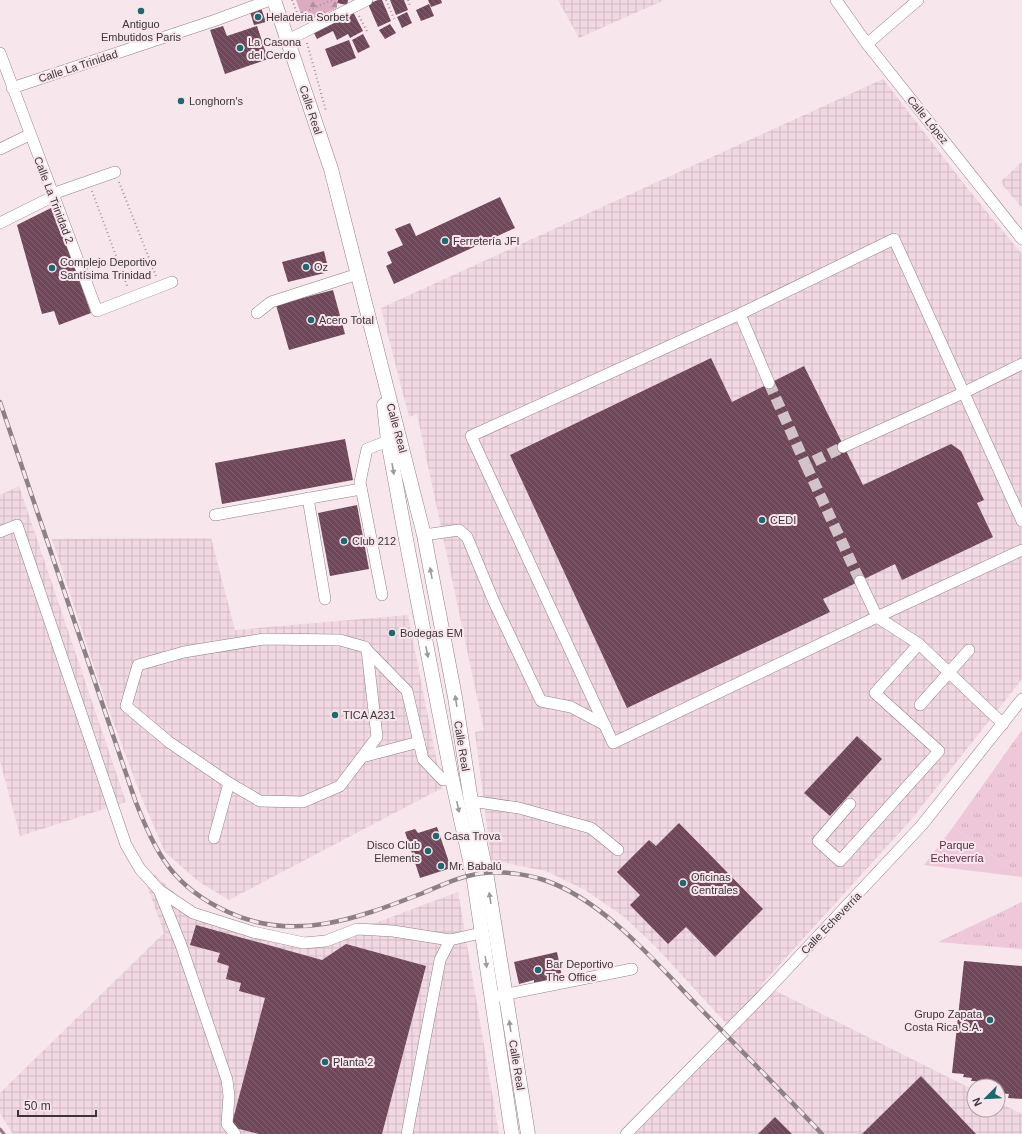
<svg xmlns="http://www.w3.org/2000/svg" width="1022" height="1134" viewBox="0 0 1022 1134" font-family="Arial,sans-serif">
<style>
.industrial{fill:url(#industrial-grid)}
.grass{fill:url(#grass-tufts)}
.forest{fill:url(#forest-firs)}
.green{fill:#eec8d8}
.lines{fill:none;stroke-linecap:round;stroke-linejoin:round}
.stream{stroke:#977684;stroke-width:3}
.building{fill:url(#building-back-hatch)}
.minor-tunnel{stroke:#d2c3c9;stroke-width:11;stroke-dasharray:11 5.5;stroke-linecap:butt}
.minor-casing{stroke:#918187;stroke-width:12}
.major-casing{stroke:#918187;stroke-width:15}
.path{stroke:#a19499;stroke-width:2;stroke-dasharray:1 3;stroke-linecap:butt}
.minor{stroke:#fff;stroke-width:11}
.major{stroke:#fff;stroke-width:14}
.rail-casing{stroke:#8d8186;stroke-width:4.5}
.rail{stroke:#f8e6ed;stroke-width:3;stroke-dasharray:9;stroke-linecap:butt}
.oneway{fill:#9e9a9c}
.poi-dot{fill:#1d6a6e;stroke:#f8e6ed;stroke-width:1.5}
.labels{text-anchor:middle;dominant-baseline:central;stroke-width:4;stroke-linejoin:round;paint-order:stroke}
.poi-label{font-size:11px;fill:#3c3538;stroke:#f8e6ed;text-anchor:start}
.street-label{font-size:11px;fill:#3c3538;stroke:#f8e6ed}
.park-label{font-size:11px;fill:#602744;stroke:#f8e6ed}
</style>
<defs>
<pattern id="industrial-grid" width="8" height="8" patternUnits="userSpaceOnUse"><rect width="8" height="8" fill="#f1d8e2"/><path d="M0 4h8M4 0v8" fill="none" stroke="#d0bac3"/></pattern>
<pattern id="grass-tufts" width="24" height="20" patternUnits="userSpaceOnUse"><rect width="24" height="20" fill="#eec8d8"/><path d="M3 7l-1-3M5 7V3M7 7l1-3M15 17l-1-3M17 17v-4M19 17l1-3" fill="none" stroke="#cdacba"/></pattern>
<pattern id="forest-firs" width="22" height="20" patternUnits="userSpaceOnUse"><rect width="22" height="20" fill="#dbacc0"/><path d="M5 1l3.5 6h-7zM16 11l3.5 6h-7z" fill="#b38d9d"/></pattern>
<pattern id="building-back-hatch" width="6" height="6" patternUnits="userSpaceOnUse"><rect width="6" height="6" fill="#6f4759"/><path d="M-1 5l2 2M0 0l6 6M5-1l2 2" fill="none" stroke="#80606e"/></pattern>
</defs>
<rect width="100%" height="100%" fill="#f8e6ed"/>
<g class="industrial">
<polygon points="558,0 664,0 579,38"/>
<polygon points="883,79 968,189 1022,254 1022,679 910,821 762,984 974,1090 974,1110 998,1110 998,1102 1022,1114 1022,1134 635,1134 734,1032 655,946 623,916 585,890 546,871 491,860 475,732 484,730 417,414 409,417 381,308"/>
<polygon points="1022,162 1022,208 1000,182"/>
<polygon points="19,486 126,802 20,836 0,761 0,495"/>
<polygon points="211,538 235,630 408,615 442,788 229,900 198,881 165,852 143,801 105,700 52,539"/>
<polygon points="143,874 154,874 189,906 234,924 301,939 324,937 381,921 458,892 499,1134 13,1134 0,1113 0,1093 164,933"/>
</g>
<g class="grass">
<polygon points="1022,730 1022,877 953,827"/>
<polygon points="1022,902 1022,949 938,942"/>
</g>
<polygon class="forest" points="296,0 337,0 337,8 304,23"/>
<polygon class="green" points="953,827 1022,877 924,865"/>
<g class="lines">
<polyline class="stream" points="0,1129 4,1134"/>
</g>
<g class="building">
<polygon points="338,0 348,0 347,5 337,3"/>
<polygon points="378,0 382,0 391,21 378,27 368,4"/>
<polygon points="390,0 404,0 408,10 396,15"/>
<polygon points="428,0 441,0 442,3 431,7"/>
<polygon points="429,4 434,16 421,21 416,10"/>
<polygon points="261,8 266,22 254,25 250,12"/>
<polygon points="352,10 363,31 350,38 348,34 337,40 333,31 317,39 313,31"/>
<polygon points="407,12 412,23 402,28 397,17"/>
<polygon points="390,24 396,33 385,39 379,30"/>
<polygon points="223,26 227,36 257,26 268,59 225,74 210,30"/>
<polygon points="363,34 370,47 358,53 352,40"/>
<polygon points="349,40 356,58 332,67 325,49"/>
<polygon points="500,197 515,228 394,284 386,266 392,263 387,252 403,245 395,229 410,223 416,236"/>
<polygon points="53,207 91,313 59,325 54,311 42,314 17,225"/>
<polygon points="324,251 329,272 288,282 282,262"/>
<polygon points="333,290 345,334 289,350 276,305"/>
<polygon points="711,358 732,402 804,366 863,485 951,444 961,451 984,500 977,503 993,537 902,580 895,564 823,599 830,612 627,708 510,455"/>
<polygon points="345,439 353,480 222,504 215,463"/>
<polygon points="357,505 369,569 330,576 318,513"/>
<polygon points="857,736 882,759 830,816 804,793"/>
<polygon points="679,823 763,909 715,957 686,927 668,944 630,905 640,895 617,872 649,840 656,846"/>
<polygon points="437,827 451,868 420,878 405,832 415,829 418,833"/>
<polygon points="196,925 322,960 346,944 426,966 382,1134 259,1134 231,1127 265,998 239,991 241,983 226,979 229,966 217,962 220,953 190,945"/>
<polygon points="557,952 562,977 534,983 534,980 519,984 514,962"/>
<polygon points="964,961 1022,966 1022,1099 1008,1098 1009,1094 999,1093 1000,1088 998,1086 990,1086 991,1082 971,1081 972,1078 963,1077 964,1074 952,1073"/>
<polygon points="921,1076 976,1134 862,1134"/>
<polygon points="775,1117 792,1134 758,1134"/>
</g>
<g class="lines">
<g class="minor-tunnel">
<polyline points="769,383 806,465 843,447"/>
<polyline points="806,465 860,581"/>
</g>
<g class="minor-casing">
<g id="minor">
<polyline points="836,0 867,44 1022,239"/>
<polyline points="288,40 367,0"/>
<polyline points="867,44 918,0"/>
<polyline points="0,53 97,311 172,282"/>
<polyline points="12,88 216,20 270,0"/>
<polyline points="0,149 29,135"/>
<polyline points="0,223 54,196 58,192 115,172"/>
<polyline points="257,313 271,302 358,274"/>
<polyline points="740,314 769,383"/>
<polyline points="843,447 963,393 1022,364"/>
<polyline points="308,498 325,599"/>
<polyline points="215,515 361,489"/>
<polyline points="1022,521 894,239 740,314 471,436 613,743 877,617 1022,550"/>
<polyline points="0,532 17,525 126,845 140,869 159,890"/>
<polyline points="424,535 459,530 467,537 494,602 541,701 571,707 605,725"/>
<polyline points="860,581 877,617 919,644 1003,724"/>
<polyline points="382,595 360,482 367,449 388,441"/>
<polygon points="264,639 340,640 365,647 367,650 377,737 340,786 303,802 260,801 229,783 169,742 126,706 138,665 184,652"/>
<polyline points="367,650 407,691 423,759 443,780 452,779"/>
<polyline points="920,705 969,650"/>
<polyline points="362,757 419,742"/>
<polyline points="471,801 519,808 591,828 618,850"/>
<polyline points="850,804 818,841 840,861 939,751 875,693 919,644"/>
<polyline points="214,838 229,783"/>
<polyline points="498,996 632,969"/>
<polyline points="235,1134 227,1124 229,1096 227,1080 181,945 159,890 193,913 253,932 304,943 326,941 357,929 393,931 450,940"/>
<polyline points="407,1134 440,960 450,940 481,933"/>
<polyline points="626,1134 762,996 922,825 1022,699"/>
</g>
</g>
<g class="major-casing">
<g id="major">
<polyline points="274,0 331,169 424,535 455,697 471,801 486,872 528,1134"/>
<polyline points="384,405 388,441 405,534 452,779 473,874 512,1134"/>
</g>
</g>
<g class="path">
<polyline points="292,0 301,23"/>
<polyline points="386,0 394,19"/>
<polyline points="408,0 410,6"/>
<polyline points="298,15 332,0"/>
<polyline points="359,16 368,33"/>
<polyline points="307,43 326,111"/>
<polyline points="119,182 156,276"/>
<polyline points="92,191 128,288"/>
</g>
<use href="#minor" class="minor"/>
<use href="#major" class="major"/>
<g class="rail-casing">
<path id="rail" d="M0,402L135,800C156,854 173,887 228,912C295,943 358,918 423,893C442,885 463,875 484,873C502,871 526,874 544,880C601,899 652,958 693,1001C736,1045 779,1089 822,1134"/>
</g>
<use href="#rail" class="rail"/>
</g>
<defs><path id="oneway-solid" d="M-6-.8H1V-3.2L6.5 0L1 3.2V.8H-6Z"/></defs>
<g class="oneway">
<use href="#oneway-solid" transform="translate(393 469) rotate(80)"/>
<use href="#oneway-solid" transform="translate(431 573) rotate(-101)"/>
<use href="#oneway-solid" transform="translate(427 652) rotate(79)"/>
<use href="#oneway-solid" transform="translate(456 701) rotate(-99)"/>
<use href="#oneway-solid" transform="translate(458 807) rotate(78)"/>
<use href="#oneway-solid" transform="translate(490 898) rotate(-99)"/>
<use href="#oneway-solid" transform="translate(486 962) rotate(82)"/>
<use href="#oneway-solid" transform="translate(510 1026) rotate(-99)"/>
</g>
<g class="poi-dot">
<circle cx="141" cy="11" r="4"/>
<circle cx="258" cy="17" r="4"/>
<circle cx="240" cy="48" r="4"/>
<circle cx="181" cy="101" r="4"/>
<circle cx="445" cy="241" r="4"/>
<circle cx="306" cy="267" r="4"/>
<circle cx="52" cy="268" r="4"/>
<circle cx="311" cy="320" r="4"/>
<circle cx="762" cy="520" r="4"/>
<circle cx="344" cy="541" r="4"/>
<circle cx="392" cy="633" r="4"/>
<circle cx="335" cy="715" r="4"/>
<circle cx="436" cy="836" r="4"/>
<circle cx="428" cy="851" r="4"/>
<circle cx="441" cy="866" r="4"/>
<circle cx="683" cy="883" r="4"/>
<circle cx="538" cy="970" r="4"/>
<circle cx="990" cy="1020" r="4"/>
<circle cx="325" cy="1062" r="4"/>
</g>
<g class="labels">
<g class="poi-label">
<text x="266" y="17">Heladeria Sorbet</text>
<text x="141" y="24" text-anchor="middle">Antiguo<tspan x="141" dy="13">Embutidos Paris</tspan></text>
<text x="248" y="42">La Casona<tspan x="248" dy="13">del Cerdo</tspan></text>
<text x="189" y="101">Longhorn's</text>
<text x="453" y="241">Ferretería JFI</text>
<text x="60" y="262">Complejo Deportivo<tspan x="60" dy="13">Santísima Trinidad</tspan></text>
<text x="314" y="267">Oz</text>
<text x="319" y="320">Acero Total</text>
<text x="770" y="520">CEDI</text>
<text x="352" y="541">Club 212</text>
<text x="400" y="633">Bodegas EM</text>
<text x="343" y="715">TICA A231</text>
<text x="444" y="836">Casa Trova</text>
<text x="420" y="845" text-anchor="end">Disco Club<tspan x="420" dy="13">Elements</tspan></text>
<text x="449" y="866">Mr. Babalú</text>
<text x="691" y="877">Oficinas<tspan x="691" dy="13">Centrales</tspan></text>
<text x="546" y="964">Bar Deportivo<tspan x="546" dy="13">The Office</tspan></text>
<text x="982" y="1014" text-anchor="end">Grupo Zapata<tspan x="982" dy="13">Costa Rica S.A.</tspan></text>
<text x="333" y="1062">Planta 2</text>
</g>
<g class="street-label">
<text transform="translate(78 66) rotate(-18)">Calle La Trinidad</text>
<text transform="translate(311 110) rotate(72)">Calle Real</text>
<text transform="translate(928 120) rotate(51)">Calle López</text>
<text transform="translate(54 200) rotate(69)">Calle La Trinidad 2</text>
<text transform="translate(397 428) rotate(75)">Calle Real</text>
<text transform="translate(462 746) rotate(81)">Calle Real</text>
<text transform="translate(831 923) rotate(-46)">Calle Echeverría</text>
<text transform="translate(517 1065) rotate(81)">Calle Real</text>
</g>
<g class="park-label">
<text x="957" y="845">Parque<tspan x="957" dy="13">Echeverría</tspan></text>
</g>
</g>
<g transform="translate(986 1098) rotate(246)"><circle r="19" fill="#f8e6ed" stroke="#ad9fa5"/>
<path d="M0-3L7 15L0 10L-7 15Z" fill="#1d6a6e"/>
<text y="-6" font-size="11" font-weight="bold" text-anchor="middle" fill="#3c3538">N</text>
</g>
<path d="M18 1110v6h78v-6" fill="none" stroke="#3c3538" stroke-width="2"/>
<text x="24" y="1110" font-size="12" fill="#3c3538" stroke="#f8e6ed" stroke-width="3" paint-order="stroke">50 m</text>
</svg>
